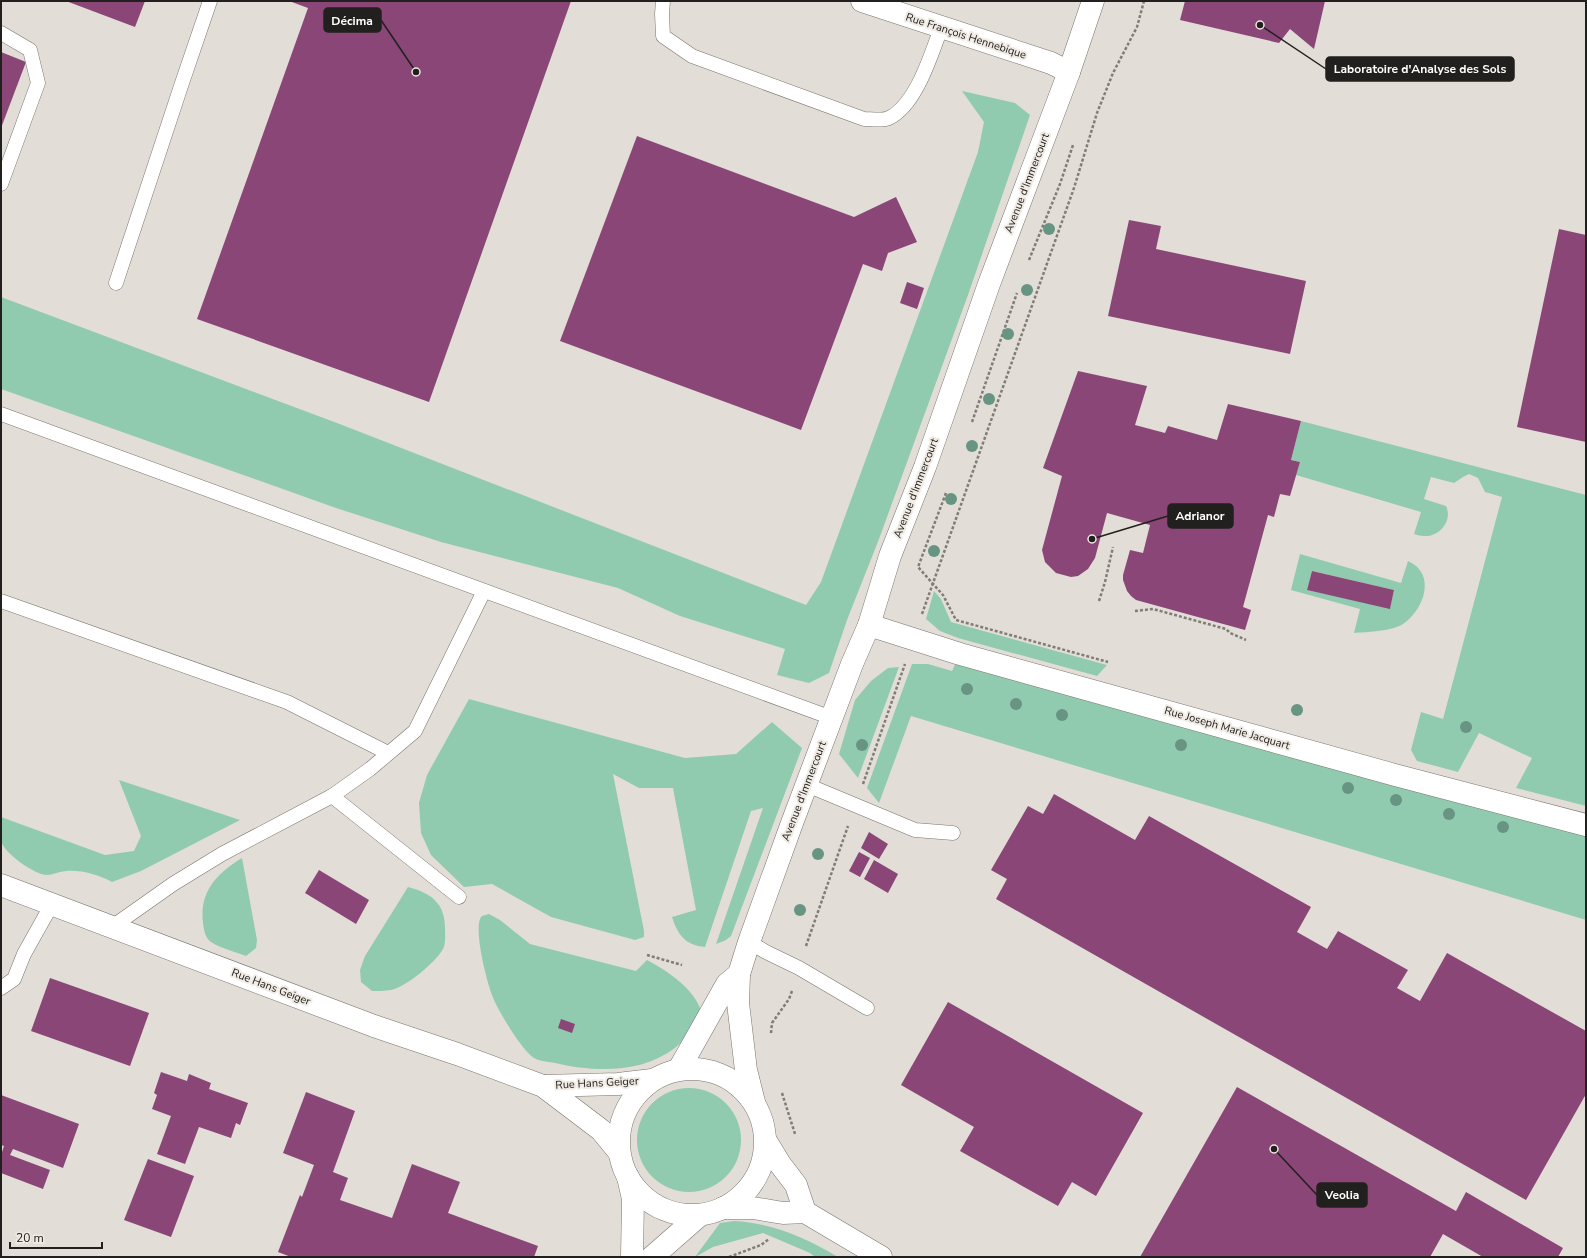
<svg xmlns="http://www.w3.org/2000/svg" width="1587" height="1258" viewBox="0 0 1587 1258" font-family="'Nunito Sans',sans-serif">
<style>
.green{fill:#90cbb0;fill-rule:evenodd}
.building{fill:#894677}
.lines{fill:none;stroke-linecap:round;stroke-linejoin:round}
.lane-casing{stroke:#78746e;stroke-width:15}
.street-casing{stroke:#78746e;stroke-width:23}
.secondary-casing{stroke:#78746e;stroke-width:23}
.path{stroke:#807c78;stroke-width:2.5;stroke-dasharray:3 2;stroke-linecap:butt}
.lane{stroke:#fff;stroke-width:14}
.street{stroke:#fff;stroke-width:22}
.secondary{stroke:#fff;stroke-width:22}
.tree{fill:#689483}
.labels{text-anchor:middle;dominant-baseline:central;stroke-width:4;stroke-linejoin:round;paint-order:stroke}
.street-label{font-size:11px;fill:#22201e;stroke:#f0ebe4}
.leader{fill:none;stroke:#22201e;stroke-width:1.5}
.callout-dot{fill:#22201e;stroke:#f0ebe4;stroke-width:1.5}
.callout{fill:#22201e;stroke:#22201e;stroke-width:1.5}
.callout-label{font-size:12px;text-anchor:middle;font-weight:bold;fill:#fff}
</style>
<rect width="100%" height="100%" fill="#e3ddd7"/>
<g class="green">
<polygon points="962,91 1015,103 1030,115 968,295 879,539 847,620 829,673 809,683 777,675 785,649 680,616 618,588 441,542 336,508 1,389 1,297 337,423 806,605 821,582 978,152 984,122"/>
<path d="M1301,421L1586,495V806L1516,788L1532,758L1479,733L1458,772L1417,761L1411,750L1421,712L1443,719L1502,497L1485,492L1478,478L1469,474L1463,477L1454,483L1431,477L1424,499L1446,506C1453,520 1440,537 1424,536C1421,536 1417,535 1414,534L1421,512L1296,475L1300,462L1291,460Z"/>
<path d="M1300,554L1401,583L1408,561C1437,574 1424,610 1403,624C1393,631 1367,632 1354,633L1360,609L1291,590ZM1312,571L1394,590L1390,608L1307,590Z"/>
<polygon points="934,591 941,599 951,622 1107,665 1097,676 958,638 940,631 926,619"/>
<polygon points="960,654 1586,825 1586,920 911,716 879,803 867,788 912,664 928,664 952,671"/>
<polygon points="899,667 858,778 839,754 855,700 871,681 888,668"/>
<path d="M469,699L685,758L736,754L772,722L802,748L731,936L726,940L716,944L763,808L751,811L705,947C685,945 678,935 672,917L696,910L673,788H639L613,774L644,931V937L635,940L551,917L492,884L464,887L431,855L421,833L419,803L427,775Z"/>
<path d="M119,780L240,820L141,871L112,882C99,875 82,870 67,871C60,871 53,875 46,875C34,874 4,853 1,841C0,835 1,824 1,817L105,855L134,851L141,836Z"/>
<path d="M242,858L257,940L256,948L246,956C236,952 220,948 211,942C205,938 204,930 203,923C199,892 217,873 242,858Z"/>
<path d="M408,887C431,893 445,903 445,928C445,934 446,944 443,949C435,963 406,987 391,990C385,991 378,991 372,991L361,982L360,970L365,956Z"/>
<path d="M489,914L500,920L530,944L636,971L647,960C666,970 695,989 701,1011C693,1024 687,1038 675,1048C641,1074 593,1072 555,1063C549,1062 539,1061 534,1058C522,1051 497,1009 492,995C487,982 472,925 482,916Z"/>
<circle cx="689" cy="1140" r="52"/>
<path d="M734,1221C772,1223 806,1238 838,1257H815L810,1253L763,1233L713,1247L695,1257L720,1223Z"/>
</g>
<g class="building">
<polygon points="66,1 145,1 135,27"/>
<polygon points="289,1 571,1 429,402 197,319 308,8"/>
<polygon points="1185,1 1325,1 1314,49 1290,29 1279,43 1180,20"/>
<polygon points="1,52 26,62 1,128"/>
<polygon points="637,136 854,217 896,197 917,242 888,253 882,271 863,264 801,430 560,341"/>
<polygon points="1129,220 1161,226 1156,249 1306,281 1290,354 1108,316"/>
<polygon points="1559,229 1586,235 1586,442 1517,427"/>
<polygon points="907,282 924,288 917,309 900,303"/>
<polygon points="1078,371 1147,386 1135,425 1165,433 1168,426 1217,440 1228,404 1301,421 1291,460 1300,462 1290,496 1280,494 1274,517 1268,515 1243,607 1251,610 1245,630 1136,600 1131,596 1127,591 1123,580 1123,575 1130,550 1143,553 1150,525 1107,513 1095,558 1088,569 1078,576 1071,577 1056,573 1045,562 1042,550 1062,476 1043,468"/>
<polygon points="1312,571 1394,590 1390,609 1307,590"/>
<polygon points="1054,794 1135,840 1149,816 1311,907 1297,932 1327,949 1338,931 1408,970 1397,988 1420,1001 1447,953 1586,1031 1586,1094 1526,1200 996,899 1007,879 991,870 1028,806 1043,814"/>
<polygon points="869,832 888,844 879,859 861,848"/>
<polygon points="859,852 870,858 860,877 849,871"/>
<polygon points="874,860 898,874 888,893 864,879"/>
<polygon points="319,870 369,900 356,924 305,893"/>
<polygon points="50,978 149,1013 130,1066 31,1031"/>
<polygon points="948,1002 1143,1113 1096,1196 1072,1182 1058,1206 960,1151 974,1127 901,1085"/>
<polygon points="561,1019 575,1024 572,1033 558,1028"/>
<polygon points="161,1072 187,1081 189,1074 211,1083 209,1089 248,1103 240,1125 236,1123 231,1138 199,1127 185,1164 157,1154 171,1116 152,1109 157,1095 154,1093"/>
<polygon points="1237,1087 1456,1211 1466,1192 1563,1248 1558,1257 1483,1257 1443,1234 1430,1257 1140,1257"/>
<polygon points="306,1092 355,1111 333,1172 348,1178 340,1200 392,1218 412,1164 460,1182 448,1213 538,1246 534,1257 291,1257 278,1252 300,1195 302,1197 314,1165 283,1153"/>
<polygon points="1,1095 79,1124 63,1168 13,1149 10,1155 50,1170 43,1189 1,1173 1,1152 2,1152 4,1146 1,1145"/>
<polygon points="148,1159 194,1176 171,1237 124,1220"/>
</g>
<g class="lines">
<g class="lane-casing">
<g id="lane">
<path d="M663,1L662,14L663,36L692,56L864,119C871,119 883,121 889,118C916,105 931,55 941,28"/>
<polyline points="1,33 30,50 38,83 1,184"/>
<polyline points="116,283 181,86 210,1"/>
<polyline points="1,414 832,718"/>
<polyline points="1,601 287,702 388,753"/>
<polyline points="807,785 915,830 953,833"/>
<polyline points="332,796 370,769 415,731 484,591"/>
<polyline points="112,927 173,884 222,854 332,796 459,897"/>
<polyline points="749,942 766,952 799,968 867,1008"/>
<polyline points="1,988 14,979 24,954 52,904"/>
</g>
</g>
<g class="street-casing">
<g id="street">
<polyline points="862,1 1051,63 1069,72"/>
<polyline points="869,625 960,654 1395,775 1586,825"/>
<polyline points="766,1141 780,1164 796,1185 805,1212"/>
<polyline points="723,1208 753,1208 783,1213 805,1212 881,1257"/>
</g>
</g>
<g class="secondary-casing">
<g id="secondary">
<polyline points="1,885 374,1026 457,1054 543,1086 601,1130 619,1152"/>
<polyline points="679,1069 727,984 739,974"/>
<circle cx="692" cy="1142" r="73"/>
<polyline points="543,1086 618,1084 652,1080"/>
<polyline points="754,1102 746,1070 738,1003 739,974 749,942 792,823 852,664 869,625 890,556 925,467 989,284 1069,72 1093,1"/>
<polyline points="628,1177 633,1199 632,1257"/>
<polyline points="652,1257 700,1215"/>
</g>
</g>
<g class="path">
<polyline points="1029,260 1060,184 1073,145"/>
<polyline points="972,422 1017,293"/>
<polyline points="946,493 918,567 943,595 956,620 1108,662"/>
<polyline points="1099,601 1105,582 1113,547"/>
<polyline points="1135,611 1153,609 1226,629 1230,633 1246,640"/>
<polyline points="922,614 1074,188 1097,113 1113,73 1137,27 1144,1"/>
<polyline points="863,784 905,664"/>
<polyline points="806,946 848,826"/>
<polyline points="647,955 682,965"/>
<polyline points="771,1033 772,1023 789,999 792,991"/>
<polyline points="782,1093 795,1134"/>
<polyline points="729,1257 761,1245 769,1239"/>
</g>
<use href="#lane" class="lane"/>
<use href="#street" class="street"/>
<use href="#secondary" class="secondary"/>
</g>
<g class="tree">
<circle cx="1049" cy="229" r="6"/>
<circle cx="1027" cy="290" r="6"/>
<circle cx="1008" cy="334" r="6"/>
<circle cx="989" cy="399" r="6"/>
<circle cx="972" cy="446" r="6"/>
<circle cx="951" cy="499" r="6"/>
<circle cx="934" cy="551" r="6"/>
<circle cx="967" cy="689" r="6"/>
<circle cx="1016" cy="704" r="6"/>
<circle cx="1297" cy="710" r="6"/>
<circle cx="1062" cy="715" r="6"/>
<circle cx="1466" cy="727" r="6"/>
<circle cx="862" cy="745" r="6"/>
<circle cx="1181" cy="745" r="6"/>
<circle cx="1348" cy="788" r="6"/>
<circle cx="1396" cy="800" r="6"/>
<circle cx="1449" cy="814" r="6"/>
<circle cx="1503" cy="827" r="6"/>
<circle cx="818" cy="854" r="6"/>
<circle cx="800" cy="910" r="6"/>
</g>
<g class="labels">
<g class="street-label">
<text transform="translate(966 36) rotate(18)">Rue François Hennebique</text>
<text transform="translate(1027 183) rotate(-69)">Avenue d'Immercourt</text>
<text transform="translate(916 488) rotate(-69)">Avenue d'Immercourt</text>
<text transform="translate(1227 728) rotate(16)">Rue Joseph Marie Jacquart</text>
<text transform="translate(804 791) rotate(-69)">Avenue d'Immercourt</text>
<text transform="translate(271 987) rotate(21)">Rue Hans Geiger</text>
<text transform="translate(597 1083) rotate(-3)">Rue Hans Geiger</text>
</g>
</g>
<path class="leader" d="M416 72L381 20M1260 25L1326 69M1092 539L1168 516M1274 1149L1317 1195"/>
<g class="callout-dot">
<circle cx="416" cy="72" r="4"/>
<circle cx="1260" cy="25" r="4"/>
<circle cx="1092" cy="539" r="4"/>
<circle cx="1274" cy="1149" r="4"/>
</g>
<g class="callout">
<rect x="324" y="8" width="57" height="24" rx="4"/>
<rect x="1326" y="57" width="188" height="24" rx="4"/>
<rect x="1168" y="504" width="65" height="24" rx="4"/>
<rect x="1317" y="1183" width="50" height="24" rx="4"/>
</g>
<g class="callout-label">
<text x="352" y="25">Décima</text>
<text x="1420" y="73">Laboratoire d'Analyse des Sols</text>
<text x="1200" y="520">Adrianor</text>
<text x="1342" y="1199">Veolia</text>
</g>
<rect width="1587" height="1258" fill="none" stroke="#22201e" stroke-width="4"/>
<path d="M10 1242v6h92v-6" fill="none" stroke="#22201e" stroke-width="2"/>
<text x="16" y="1242" font-size="12" fill="#22201e" stroke="#f0ebe4" stroke-width="3" paint-order="stroke">20 m</text>
</svg>
